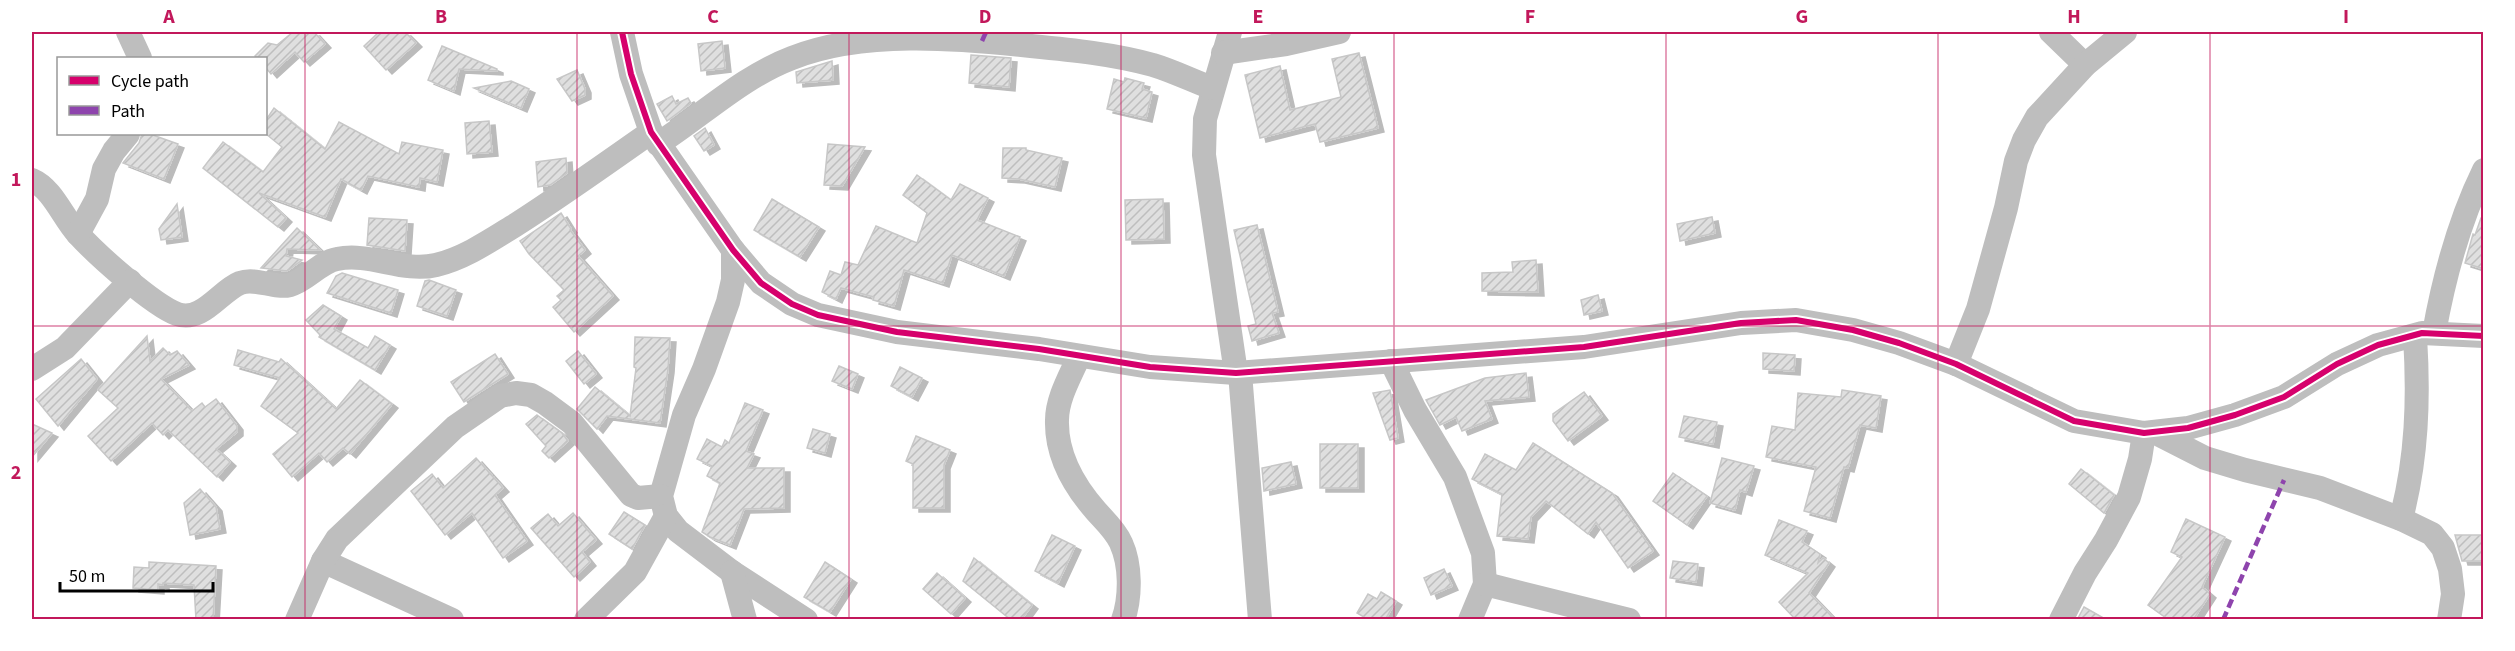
<svg xmlns="http://www.w3.org/2000/svg" width="2515" height="651" viewBox="0 0 2515 651" font-family="'Source Sans 3',sans-serif">
<style>
.building{fill:url(#building-hatch);stroke:#c7c7c7;stroke-width:1.5;filter:url(#shadow)}
.lines{fill:none;stroke-linecap:round;stroke-linejoin:round}
.minor{stroke:#bebebe;stroke-width:24}
.quiet{stroke:#8e44ad;stroke-width:4.5;stroke-dasharray:9 4.5;stroke-linecap:butt}
.cycleway-casing{stroke:#fff;stroke-width:10}
.cycleway{stroke:#d6006c;stroke-width:6}
.grid{fill:none;stroke:#c2185b;stroke-width:1.5;stroke-opacity:0.55}
.neatline{fill:none;stroke:#c2185b;stroke-width:2}
.grid-label{font-size:20px;text-anchor:middle;font-weight:bold;fill:#c2185b}
</style>
<defs>
<pattern id="building-hatch" width="6" height="6" patternUnits="userSpaceOnUse" patternTransform="scale(1.5)"><rect width="6" height="6" fill="#dfdfdf"/><path d="M-1 1l2-2M0 6l6-6M5 7l2-2" fill="none" stroke="#bebebe"/></pattern>
<filter id="shadow"><feDropShadow dx="6" dy="4" stdDeviation="0" flood-color="#0004"/></filter>
</defs>
<rect width="100%" height="100%" fill="#fff"/>
<g class="building">
<polygon points="293,32 314,32 325,44 304,62 295,52 271,74 266,68 266,58 257,58 255,56 268,43 277,45"/>
<polygon points="379,32 405,32 416,43 386,70 364,46"/>
<polygon points="722,41 725,68 701,71 698,44"/>
<polygon points="442,46 497,69 497,71 459,69 454,91 428,80"/>
<polygon points="1359,53 1378,128 1320,142 1315,124 1260,138 1245,75 1280,66 1290,110 1341,97 1332,59"/>
<polygon points="971,55 1011,58 1009,87 969,83"/>
<polygon points="832,61 833,80 797,83 796,72"/>
<polygon points="577,70 585,89 585,95 572,101 557,79"/>
<polygon points="1125,78 1144,83 1142,89 1152,92 1146,118 1107,109 1114,79 1124,82"/>
<polygon points="511,81 529,89 521,108 474,88"/>
<polygon points="672,96 676,104 688,98 691,103 667,121 657,104"/>
<polygon points="274,108 325,149 339,122 399,154 402,142 443,150 437,182 420,178 419,187 368,176 361,190 341,179 325,217 259,193 286,218 278,227 203,168 223,142 263,172 282,147 266,134 266,120"/>
<polygon points="489,121 492,152 467,154 465,123"/>
<polygon points="705,128 714,145 704,151 694,136"/>
<polygon points="142,134 150,134 178,144 164,179 123,163 139,143"/>
<polygon points="828,144 865,147 842,186 824,185"/>
<polygon points="1003,148 1026,148 1026,150 1062,158 1055,187 1019,179 1002,178"/>
<polygon points="566,158 567,173 550,185 538,187 536,162"/>
<polygon points="917,175 951,200 960,184 988,198 977,220 1020,237 1004,276 952,255 943,283 904,270 894,306 873,300 874,297 841,288 836,299 822,292 830,271 841,275 845,262 858,265 876,226 917,243 927,213 903,195"/>
<polygon points="772,199 819,227 800,257 754,230"/>
<polygon points="1163,199 1164,239 1126,240 1125,200"/>
<polygon points="177,204 182,237 161,240 159,229"/>
<polygon points="561,213 571,229 570,230 585,250 578,256 613,296 574,332 553,307 561,300 557,296 564,290 529,254 520,241"/>
<polygon points="1712,217 1715,233 1680,241 1677,224"/>
<polygon points="369,218 407,220 405,251 367,245"/>
<polygon points="2481,218 2484,218 2484,269 2465,263 2473,234 2475,235"/>
<polygon points="1257,225 1278,312 1272,313 1279,333 1252,341 1248,326 1256,324 1234,230"/>
<polygon points="297,228 320,250 287,249 286,256 302,260 287,271 261,268"/>
<polygon points="1536,260 1538,292 1482,291 1482,273 1513,272 1512,262"/>
<polygon points="342,273 398,290 391,313 327,293 336,276"/>
<polygon points="429,280 456,290 447,316 417,306 425,281"/>
<polygon points="1598,295 1602,311 1584,315 1581,300"/>
<polygon points="323,305 341,316 334,329 368,348 375,336 390,345 375,370 319,337 320,335 306,320"/>
<polygon points="147,336 150,361 163,348 170,355 177,351 189,365 161,379 192,411 202,403 205,407 216,399 237,426 237,432 216,449 230,462 217,477 168,430 163,435 152,423 111,461 88,436 118,408 98,390"/>
<polygon points="635,337 670,338 668,369 660,423 607,416 597,429 577,409 595,387 630,416 636,368 634,367"/>
<polygon points="238,350 279,362 281,359 336,409 360,380 392,404 350,454 343,448 327,462 319,453 292,477 273,454 298,433 261,406 280,378 234,365"/>
<polygon points="578,351 596,374 584,384 566,361"/>
<polygon points="1763,353 1795,355 1794,371 1763,369"/>
<polygon points="495,354 508,374 464,402 451,382"/>
<polygon points="81,359 97,379 58,426 36,399"/>
<polygon points="839,366 858,374 852,389 832,381"/>
<polygon points="900,367 922,378 912,397 891,386"/>
<polygon points="1526,373 1529,397 1485,401 1492,419 1462,431 1456,417 1440,425 1426,400 1485,378"/>
<polygon points="1390,390 1398,438 1390,440 1373,393"/>
<polygon points="1842,390 1881,396 1876,428 1860,425 1848,468 1844,467 1830,518 1804,511 1816,467 1766,457 1772,426 1795,430 1798,393 1841,397"/>
<polygon points="1584,392 1602,416 1568,441 1553,421 1553,414"/>
<polygon points="745,403 763,410 746,451 754,454 747,468 784,468 784,508 744,509 730,545 710,537 702,532 720,483 707,476 712,466 697,459 707,439 722,447 725,440 729,443"/>
<polygon points="537,415 562,433 568,441 549,458 542,451 546,446 526,424"/>
<polygon points="1684,416 1717,422 1713,444 1679,437"/>
<polygon points="32,424 52,433 32,457"/>
<polygon points="813,429 830,434 825,453 807,448"/>
<polygon points="916,436 950,450 944,465 944,508 913,508 913,464 906,461"/>
<polygon points="1533,443 1612,493 1653,551 1628,568 1596,522 1588,534 1546,501 1531,517 1528,539 1497,536 1502,494 1472,479 1485,454 1516,470"/>
<rect x="1320" y="444" width="38" height="44"/>
<polygon points="476,458 503,488 495,495 527,541 503,558 472,513 445,535 411,491 432,474 443,488"/>
<polygon points="1722,458 1754,466 1746,492 1740,490 1735,510 1710,503"/>
<polygon points="1291,462 1296,484 1264,491 1262,468"/>
<polygon points="2081,469 2114,495 2104,513 2069,484"/>
<polygon points="1673,473 1707,496 1687,525 1653,501"/>
<polygon points="200,489 216,507 220,529 190,535 184,503"/>
<polygon points="624,512 645,525 632,549 609,534"/>
<polygon points="573,513 596,540 582,552 590,562 574,577 531,528 548,514 558,526"/>
<polygon points="2186,519 2225,537 2202,587 2210,594 2193,620 2169,620 2148,605 2182,557 2171,552"/>
<polygon points="1779,520 1807,531 1802,542 1820,554 1818,563 1823,558 1829,563 1809,593 1835,620 1796,620 1779,602 1808,573 1765,555"/>
<polygon points="1052,535 1075,546 1058,583 1035,571"/>
<polygon points="2455,535 2484,535 2484,561 2462,561"/>
<polygon points="974,558 1032,605 1021,620 1011,620 963,581"/>
<polygon points="1673,561 1698,564 1696,582 1670,578"/>
<polygon points="149,562 216,566 213,620 196,620 194,585 163,583 163,585 158,584 158,590 133,588 134,567 149,568"/>
<polygon points="825,562 851,579 830,612 804,597"/>
<polygon points="1444,569 1452,586 1431,595 1424,578"/>
<polygon points="937,573 965,598 951,614 923,589"/>
<polygon points="1381,592 1396,601 1385,620 1369,620 1357,613 1368,594 1377,599"/>
<polygon points="2084,607 2107,620 2077,620"/>
</g>
<g class="lines">
<g class="minor">
<polyline points="128,32 140,58"/>
<polyline points="622,32 631,74 651,132 733,250 761,283 792,304 818,315 897,332 1039,349 1150,367 1236,373 1584,347 1741,323 1796,320 1853,330 1899,343 1956,364 2074,421 2144,433 2188,428 2235,415 2284,397 2337,364 2378,345 2422,333 2484,336"/>
<polyline points="1230,32 1205,119 1204,155 1236,373"/>
<polyline points="2051,32 2085,65"/>
<polyline points="1223,53 1286,44 1339,32"/>
<path d="M658,144C703,115 742,77 792,58C862,30 957,38 1031,46C1072,50 1113,54 1153,65C1173,71 1193,81 1212,88"/>
<path d="M32,180C53,189 63,218 78,234C97,255 153,305 177,314C202,323 220,291 240,283C256,277 274,289 290,285C306,281 320,262 337,259C370,252 403,273 436,265C465,258 491,240 517,224C562,195 607,163 651,132"/>
<polyline points="78,234 97,199 104,169 114,151 128,134"/>
<polyline points="733,250 733,280 728,302 704,369 684,415 661,496 666,516 678,531 732,572 806,620"/>
<path d="M2434,333C2444,277 2459,221 2484,170"/>
<path d="M1079,356C1071,375 1057,398 1057,420C1056,454 1074,486 1096,511C1104,520 1116,531 1121,543C1131,565 1131,597 1123,620"/>
<polyline points="1391,361 1415,410 1455,477 1483,553 1485,584 1470,620"/>
<polyline points="1956,364 1978,309 2006,208 2016,161 2024,140 2037,117 2085,65 2125,32"/>
<polyline points="32,369 65,348 130,281"/>
<polyline points="1240,373 1260,620"/>
<polyline points="2156,433 2205,458 2245,470 2320,488 2401,519 2432,534 2443,548 2450,569 2453,594 2449,620"/>
<path d="M2401,519C2417,458 2419,399 2415,336"/>
<polyline points="323,561 452,620"/>
<polyline points="732,572 745,620"/>
<polyline points="1485,584 1629,620"/>
<polyline points="297,620 323,561 337,539 455,427 500,396 516,393 531,395 545,403 572,423 631,495 638,498 661,496"/>
<polyline points="586,620 635,572 666,516"/>
<polyline points="2061,620 2085,573 2106,540 2129,497 2140,459 2144,433"/>
</g>
<g class="quiet">
<polyline points="982,41 986,32"/>
<polyline points="2223,620 2284,480"/>
</g>
<g class="cycleway-casing">
<polyline id="cycleway" points="622,32 631,74 651,132 733,250 761,283 792,304 818,315 897,332 1039,349 1150,367 1236,373 1584,347 1741,323 1796,320 1853,330 1899,343 1956,364 2074,421 2144,433 2188,428 2235,415 2284,397 2337,364 2378,345 2422,333 2484,336"/>
</g>
<use href="#cycleway" class="cycleway"/>
</g>
<path class="grid" d="M305,32V620M577,32V620M849,32V620M1121,32V620M1394,32V620M1666,32V620M1938,32V620M2210,32V620M32,326H2484"/>
<rect width="2515" height="651" fill="none" stroke="#ffffff" stroke-width="66"/>
<rect x="57" y="57" width="210" height="78" fill="#ffffff" stroke="#999999" stroke-width="1.5"/>
<rect x="69" y="76" width="30" height="9" fill="#d6006c" stroke="#999999" stroke-width="1.5"/>
<text x="111" y="87" font-size="18" fill="#000000">Cycle path</text>
<rect x="69" y="106" width="30" height="9" fill="#8e44ad" stroke="#999999" stroke-width="1.5"/>
<text x="111" y="117" font-size="18" fill="#000000">Path</text>
<path d="M60 582v9h153v-9" fill="none" stroke="#000000" stroke-width="3"/>
<text x="69" y="582" font-size="18" fill="#000000" stroke="#ffffff" stroke-width="4.5" paint-order="stroke">50 m</text>
<rect x="33" y="33" width="2449" height="585" class="neatline"/>
<g class="grid-label">
<text x="169" y="23">A</text>
<text x="441" y="23">B</text>
<text x="713" y="23">C</text>
<text x="985" y="23">D</text>
<text x="1258" y="23">E</text>
<text x="1530" y="23">F</text>
<text x="1802" y="23">G</text>
<text x="2074" y="23">H</text>
<text x="2346" y="23">I</text>
<text x="16" y="186">1</text>
<text x="16" y="479">2</text>
</g>
</svg>
